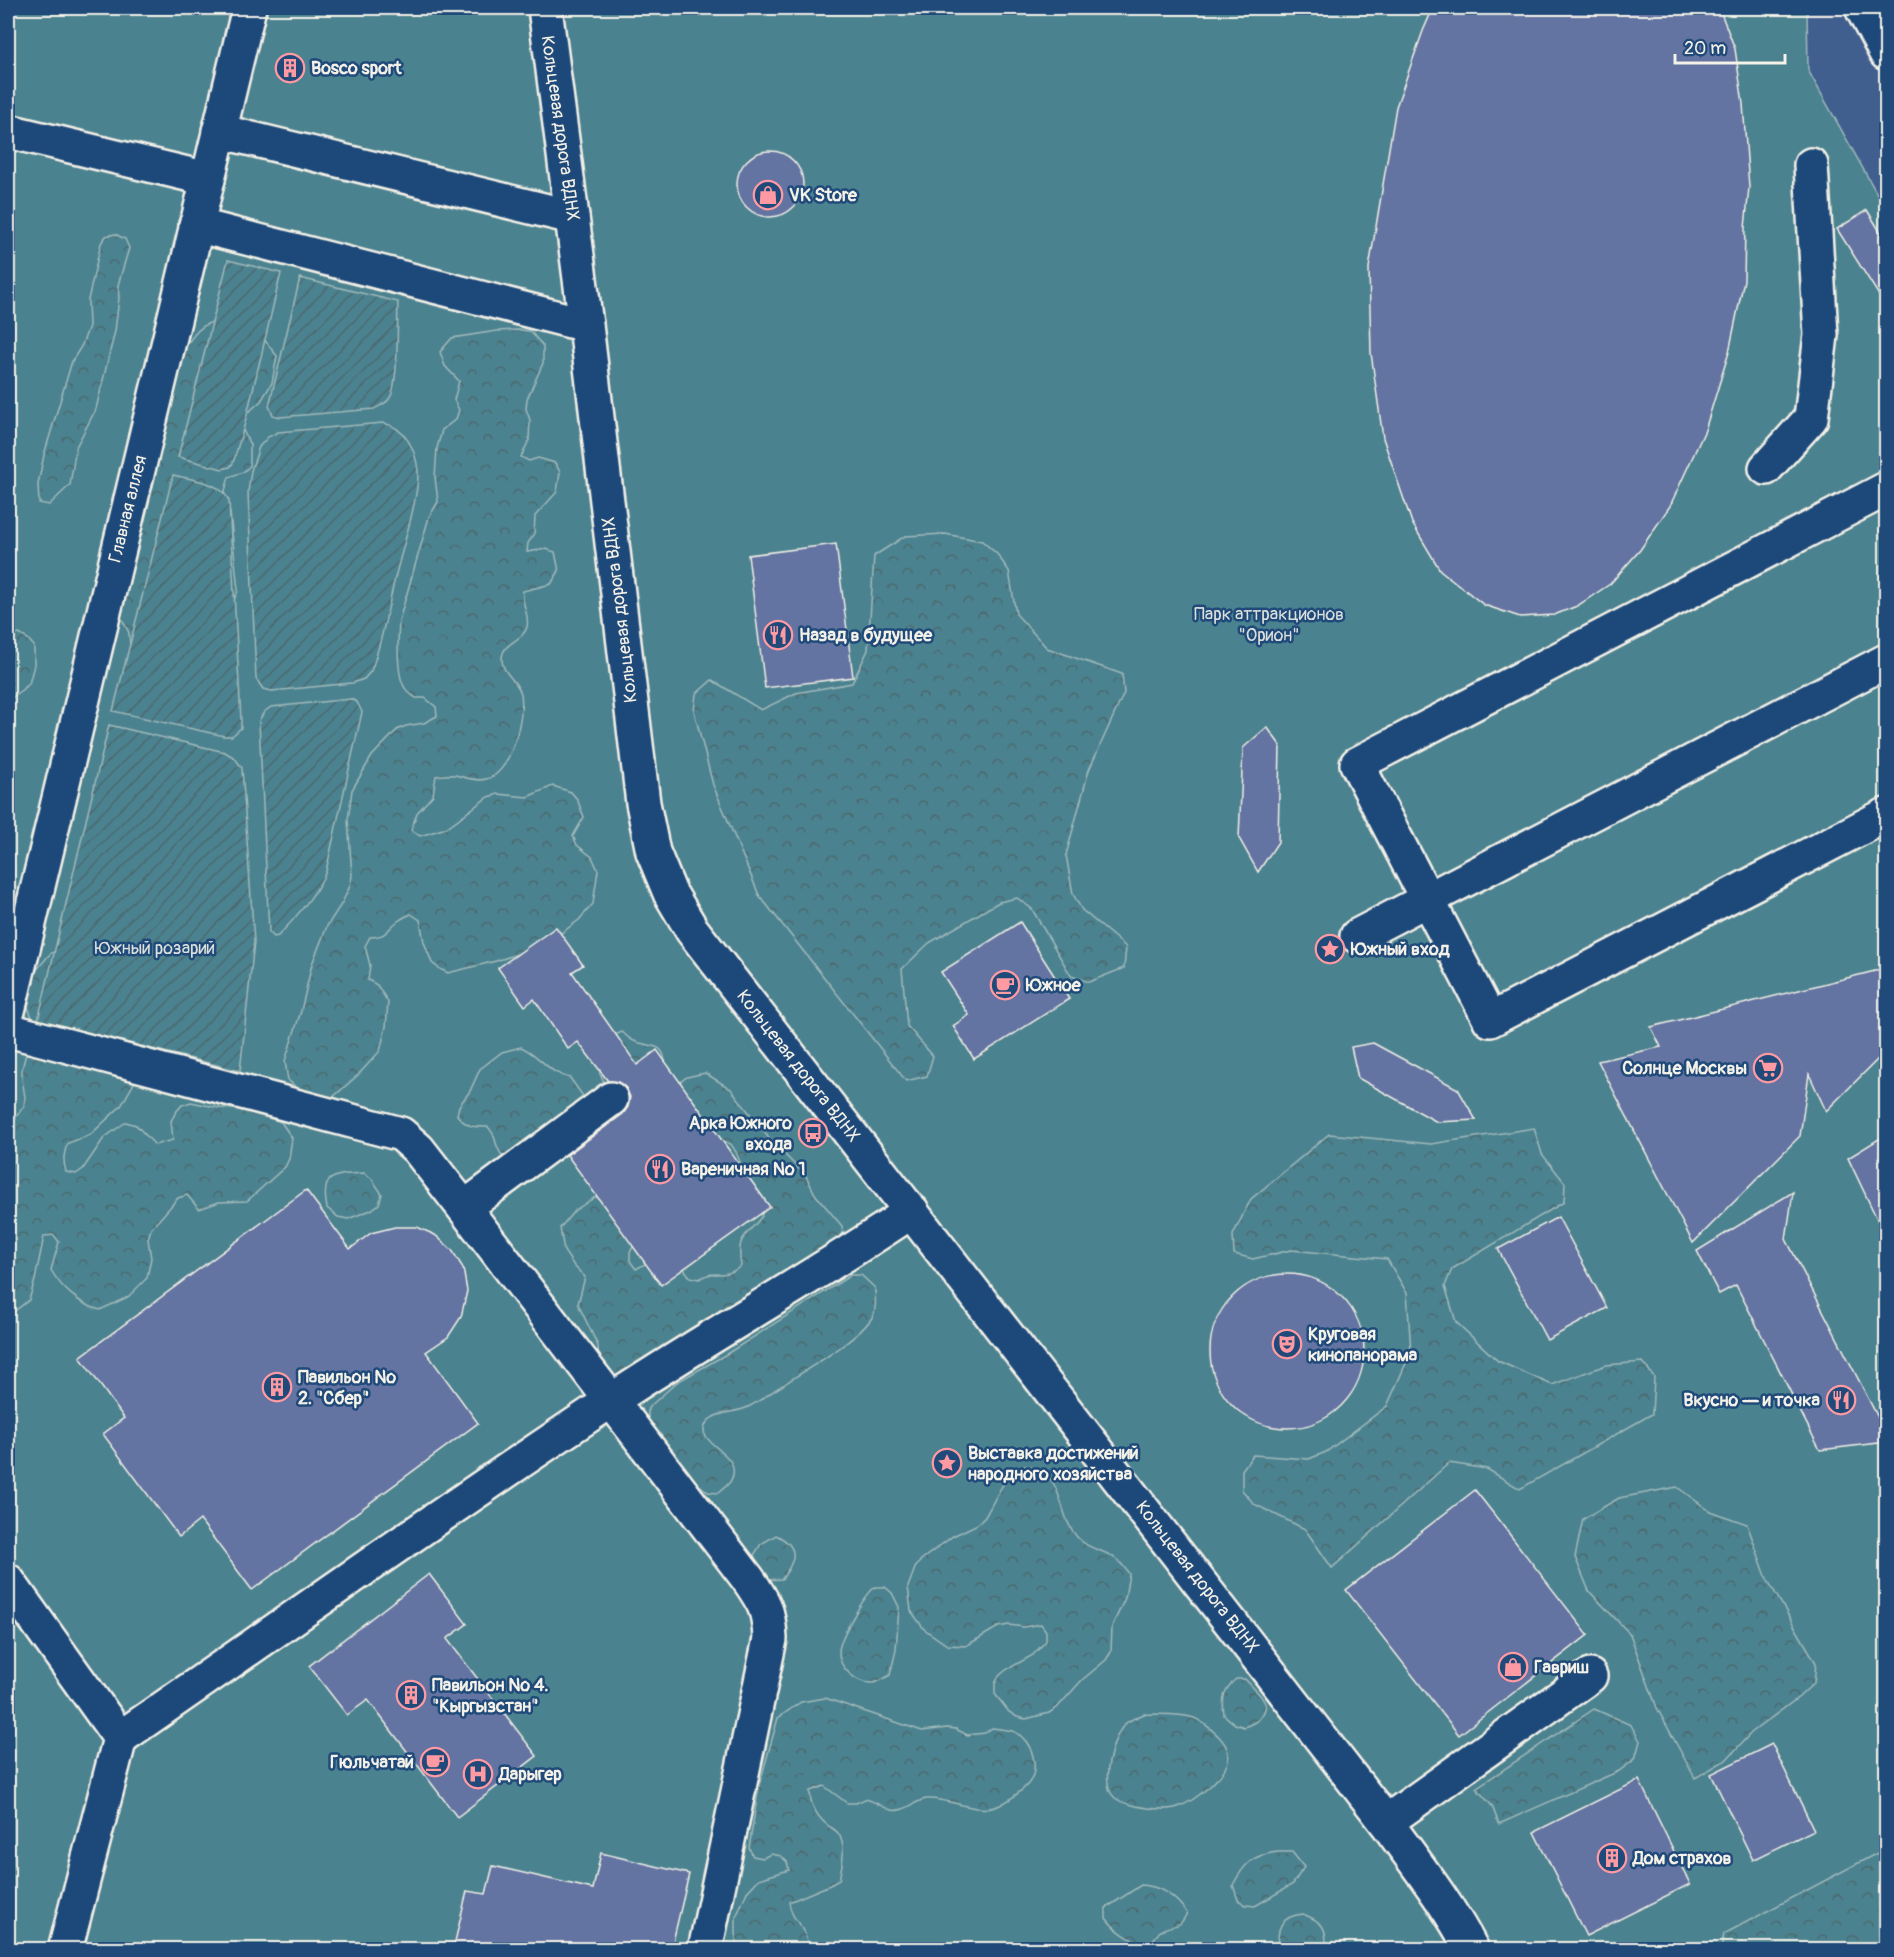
<svg xmlns="http://www.w3.org/2000/svg" width="1894" height="1957" viewBox="0 0 1894 1957" font-family="Pangolin,sans-serif">
<style>
.built{fill:#415f8e}
.green{fill:#4c828f;stroke:#a0babc;stroke-width:1.5}
.forest{fill:url(#forest-crowns);stroke:#a0babc;stroke-width:1.5}
.garden{fill:url(#garden-furrows);stroke:#a0babc;stroke-width:1.5}
.building{fill:#6373a2;stroke:#f4f1e8;stroke-width:1.5}
.lines{fill:none;stroke-linecap:round;stroke-linejoin:round}
.minor-casing{stroke:#f4f1e8;stroke-width:38}
.minor{stroke:#1f4a7a;stroke-width:33}
.labels{text-anchor:middle;dominant-baseline:central;stroke-width:5;stroke-linejoin:round;paint-order:stroke}
.poi-label{font-size:18px;font-weight:bold;fill:#f4f1e8;stroke:#1f4a7a;text-anchor:start}
.street-label{font-size:18px;fill:#f4f1e8;stroke:#1f4a7a}
.park-label{font-size:18px;fill:#dbe0db;stroke:#1f4a7a}
</style>
<defs>
<pattern id="forest-crowns" width="20" height="18" patternUnits="userSpaceOnUse" patternTransform="scale(1.5)"><rect width="20" height="18" fill="#4c828f"/><path d="M2 6a3 3 0 1 1 6 0M12 15a3 3 0 1 1 6 0" fill="none" stroke="#4b686e"/></pattern>
<pattern id="garden-furrows" width="10" height="10" patternUnits="userSpaceOnUse" patternTransform="scale(1.5)"><rect width="10" height="10" fill="#4c828f"/><path d="M-1 1l2-2M0 10L10 0M9 11l2-2" fill="none" stroke="#4b686e"/></pattern>
</defs>
<rect width="100%" height="100%" fill="#2d5282"/>
<filter id="ink" filterUnits="userSpaceOnUse"><feTurbulence type="fractalNoise" baseFrequency=".0167" numOctaves="2"/><feDisplacementMap in="SourceGraphic" scale="12" xChannelSelector="R" yChannelSelector="G"/><feConvolveMatrix kernelMatrix="1 2 1 2 8 2 1 2 1" color-interpolation-filters="sRGB"/></filter>
<g filter="url(#ink)">
<polygon class="built" points="1807,8 1886,8 1886,210 1808,70"/>
<polygon class="green" points="8,8 1807,8 1808,70 1886,210 1886,1949 8,1950"/>
<g class="forest">
<polygon points="115,234 125,239 129,248 118,285 119,298 115,331 96,409 76,447 70,485 49,505 39,503 38,484 44,455 72,361 82,345 89,326 88,300 101,243 106,236"/>
<path d="M222,320L259,333L277,356L272,383L261,401L243,417L241,426L250,445V466L243,472L229,477L221,504L230,512L238,591L234,600L132,671L129,633L117,609L178,359C190,340 198,322 222,320Z"/>
<path d="M519,330L530,331L543,346V363L527,399L526,409L530,420L529,440L521,457L529,461L538,458L555,463L560,472L557,492L535,516L534,535L528,543L527,552L546,549L555,552L559,571L551,584L523,591C521,605 530,614 527,627C523,641 503,642 502,658C501,674 518,680 521,694C525,716 511,774 486,779C476,782 465,777 455,775C449,774 442,775 436,776L433,795L417,813L411,830L420,836L446,828L488,797L498,794L527,797L553,786L571,792L577,799L584,817L573,836L577,845L592,857L598,870L593,904L579,920L545,945L496,961L448,973L440,969L432,963L424,942L420,920L411,914C407,916 402,918 398,921C386,930 389,936 370,937L365,946L370,965L368,980L377,985L388,1002L386,1027L380,1051L358,1075L333,1097L324,1100L305,1095L288,1080L285,1061L301,1011L312,964L327,926L342,903L350,886L352,876L348,820L352,790L372,756L397,730L406,726L424,723L437,716L436,707L425,698H416C412,695 407,692 405,688C396,676 398,637 399,621L429,517L438,502L435,477L437,448L442,430L456,419L459,410L454,400L459,381L445,366L440,352L452,338L497,331Z"/>
<polygon points="945,534 982,541 997,554 1009,571 1016,614 1047,648 1122,674 1124,693 1089,770 1066,855 1073,894 1082,910 1126,947 1124,968 1089,982 1071,976 1032,909 1017,898 999,902 929,943 902,969 907,1026 933,1056 927,1076 906,1081 759,895 713,785 694,711 696,694 712,680 761,710 796,693 852,683 868,650 874,556 905,536"/>
<polygon points="19,634 28,639 34,646 34,665 29,684 9,700 8,699 8,637"/>
<path d="M66,943L129,1045L135,1081L121,1106L90,1135L68,1143C63,1153 63,1161 66,1172L76,1174L83,1169L104,1138L126,1122L136,1125L155,1145L173,1140L171,1121L176,1112L182,1105L191,1102L220,1108L247,1110L281,1122L292,1138L289,1159L285,1167L247,1201L219,1202L199,1209L187,1195L178,1198L151,1229L148,1239L151,1258L147,1278L128,1297L100,1310C80,1305 61,1288 51,1270L59,1242L54,1235L44,1236L35,1280L29,1300L8,1316V1138L13,1121L24,1106L25,1097L22,1079V1069L34,1022L27,1005L25,987L35,972L49,955Z"/>
<path d="M622,1032C626,1035 629,1039 634,1041C650,1048 665,1041 665,1065L633,1093H617C612,1090 606,1086 603,1080C592,1062 603,1038 622,1032Z"/>
<path d="M521,1047C540,1055 549,1074 570,1078L583,1096L579,1106L544,1126L509,1156L502,1155C493,1144 498,1137 488,1127C473,1127 466,1127 457,1115L459,1106L470,1091L480,1069L502,1052Z"/>
<path d="M705,1073L731,1089L771,1141L806,1176L815,1194L842,1226L843,1235L836,1245L633,1382L599,1376L598,1346L578,1304L585,1277L574,1266L564,1251L560,1228L574,1211L595,1197L625,1200L635,1244L630,1252V1261L636,1269L652,1260L679,1262L690,1277L699,1279C716,1268 722,1281 741,1266C736,1234 746,1238 762,1216L761,1206L741,1177L740,1162L736,1152L731,1144L713,1137L680,1082L687,1077Z"/>
<polygon points="1534,1128 1542,1154 1565,1183 1564,1202 1452,1269 1445,1286 1456,1322 1498,1361 1552,1385 1606,1365 1643,1362 1654,1377 1652,1414 1520,1489 1487,1469 1449,1463 1332,1568 1305,1529 1254,1504 1242,1490 1242,1470 1253,1455 1309,1459 1326,1452 1387,1406 1411,1352 1407,1293 1387,1259 1291,1250 1253,1259 1234,1254 1233,1235 1251,1199 1329,1134 1431,1144"/>
<path d="M364,1173L372,1179L382,1194L379,1204L371,1210L348,1219L338,1217L327,1208C320,1173 335,1175 364,1173Z"/>
<path d="M851,1275H861L875,1288C875,1297 877,1308 873,1316C859,1340 807,1369 783,1385C771,1392 760,1401 748,1407C737,1413 719,1411 709,1420C687,1443 746,1452 731,1480C729,1485 722,1489 718,1493L708,1492L668,1459L648,1427V1408L677,1382L725,1355Z"/>
<path d="M1025,1466C1067,1472 1055,1512 1077,1537C1093,1555 1112,1546 1129,1574L1125,1598L1112,1627L1111,1652L1106,1660L1082,1680L1057,1708L1049,1713L1026,1719L1017,1717L1009,1712L995,1694V1684L999,1676L1006,1670L1033,1655L1046,1641V1631L1041,1624L1023,1627L1009,1625L998,1627L966,1646L947,1645L924,1629L911,1611L908,1587L915,1568L921,1560L953,1536L978,1524L985,1517L1002,1486L1009,1478Z"/>
<polygon points="1677,1487 1710,1511 1747,1524 1767,1579 1816,1663 1814,1683 1799,1697 1751,1733 1726,1760 1695,1778 1657,1708 1630,1634 1589,1591 1575,1557 1583,1519 1619,1498"/>
<path d="M776,1535C800,1547 796,1560 782,1579C762,1582 759,1572 754,1555L761,1544Z"/>
<path d="M875,1587H885L892,1593L899,1607L896,1650L890,1675C885,1678 879,1682 873,1683C857,1684 838,1668 839,1651C840,1637 864,1596 875,1587Z"/>
<path d="M1236,1679H1245L1261,1696L1266,1705C1263,1719 1257,1722 1244,1727L1235,1724L1224,1715C1222,1698 1223,1690 1236,1679Z"/>
<path d="M825,1698L922,1731L947,1728L956,1729L967,1735L985,1733L992,1728C999,1729 1009,1729 1015,1732C1032,1741 1041,1768 1028,1784C1022,1791 1007,1802 998,1806C977,1815 949,1797 926,1799C914,1801 904,1813 891,1810C882,1807 875,1801 865,1799L856,1803H847L824,1786L810,1791C810,1804 816,1815 826,1824C829,1827 835,1829 838,1833C847,1845 842,1866 839,1880L830,1885L789,1902C791,1922 808,1927 808,1949H732L736,1942V1917L747,1892L759,1879L789,1870L787,1862L781,1856L771,1854L763,1858L753,1856L749,1848L759,1786L778,1718L801,1702Z"/>
<polygon points="1594,1709 1631,1725 1640,1741 1635,1759 1619,1771 1499,1824 1492,1806 1476,1788"/>
<path d="M1144,1714C1161,1715 1178,1713 1194,1718C1202,1721 1207,1726 1213,1731C1238,1752 1230,1768 1209,1787C1200,1795 1189,1803 1178,1807C1164,1812 1127,1807 1115,1798C1099,1784 1112,1739 1124,1725C1128,1720 1138,1717 1144,1714Z"/>
<polygon points="1883,1850 1886,1949 1721,1949 1724,1934"/>
<path d="M1277,1852H1292L1304,1867L1293,1884L1255,1906L1246,1905L1238,1900L1233,1885C1244,1864 1252,1855 1277,1852Z"/>
<path d="M1141,1885C1160,1886 1176,1897 1187,1913C1178,1932 1175,1922 1162,1930C1156,1933 1156,1940 1149,1942C1136,1947 1113,1928 1106,1918V1908Z"/>
<path d="M1303,1914C1323,1922 1327,1927 1326,1949H1280C1275,1930 1280,1916 1303,1914Z"/>
</g>
<g class="garden">
<polygon points="228,260 281,273 245,423 233,463 230,467 222,469 178,457"/>
<path d="M300,278L398,302C397,320 399,388 389,399C386,404 379,406 374,409L280,417L273,415L269,406Z"/>
<path d="M383,423C405,427 416,450 418,471C419,497 403,546 396,574C388,606 383,640 371,671L364,679L352,683L272,691L263,689L256,679L248,492L251,471L259,447L268,437L278,432Z"/>
<path d="M173,475C192,480 221,481 229,501L241,720V728L232,736H224L113,711Z"/>
<path d="M351,699L357,702L362,712L326,871C318,892 294,920 278,936L274,937L269,932L259,721L264,712L271,707Z"/>
<polygon points="109,725 225,752 235,758 242,768 254,942 240,1071 38,1020"/>
</g>
<g class="building">
<polygon points="1433,8 1719,8 1735,49 1743,104 1749,187 1745,228 1744,280 1729,352 1705,430 1670,506 1640,550 1610,584 1577,606 1554,615 1520,617 1484,605 1440,570 1412,523 1383,438 1371,353 1369,268 1396,107 1423,31"/>
<circle cx="770" cy="184" r="33"/>
<polygon points="1867,210 1887,243 1887,308 1837,229"/>
<polygon points="836,544 853,677 765,688 748,555"/>
<polygon points="1267,727 1280,745 1278,842 1258,872 1239,838 1243,748"/>
<polygon points="1020,922 1069,999 974,1059 953,1026 969,1015 941,972"/>
<polygon points="556,927 583,965 572,972 637,1065 657,1050 770,1207 661,1285 567,1155 623,1114 628,1107 630,1097 626,1088 618,1082 608,1081 578,1042 568,1049 534,999 525,1006 498,968"/>
<polygon points="1887,968 1887,1050 1826,1111 1809,1074 1800,1136 1693,1243 1598,1061 1661,1047 1651,1027"/>
<polygon points="1373,1043 1458,1089 1476,1120 1437,1122 1358,1078 1351,1047"/>
<polygon points="1887,1134 1887,1240 1848,1158"/>
<polygon points="306,1190 350,1249 371,1233 395,1227 417,1227 435,1235 452,1250 463,1268 467,1291 461,1317 448,1337 426,1352 478,1423 252,1590 200,1520 179,1537 103,1434 124,1418 80,1357"/>
<polygon points="1793,1192 1786,1239 1887,1435 1887,1442 1820,1450 1736,1285 1719,1294 1697,1251"/>
<polygon points="1558,1217 1607,1308 1547,1340 1498,1249"/>
<circle cx="1287" cy="1351" r="77"/>
<polygon points="1475,1490 1588,1635 1459,1735 1346,1590"/>
<polygon points="429,1574 467,1624 447,1639 537,1756 457,1817 368,1700 347,1715 309,1666"/>
<polygon points="1772,1744 1814,1830 1753,1860 1711,1774"/>
<polygon points="1639,1780 1690,1884 1586,1936 1534,1832"/>
<polygon points="601,1853 689,1874 671,1950 453,1950 467,1891 486,1894 493,1866 593,1889"/>
</g>
<g class="lines">
<g class="minor-casing">
<g id="minor">
<path d="M545,8L586,325L643,803L653,852L670,893L692,930L1386,1822C1416,1864 1448,1904 1472,1950"/>
<polyline points="1862,8 1886,53"/>
<polyline points="8,131 208,179"/>
<polyline points="219,131 572,217"/>
<polyline points="196,225 586,325"/>
<polyline points="1766,468 1811,418 1821,335 1811,165"/>
<polyline points="1886,489 1357,764 1490,1020 1886,815"/>
<polyline points="1357,936 1886,661"/>
<polyline points="8,1011 249,8"/>
<path d="M8,1030L401,1134L418,1149L464,1208L748,1579C764,1602 769,1610 770,1639L705,1950"/>
<polyline points="464,1208 611,1099"/>
<polyline points="8,1581 120,1738 65,1950"/>
<path d="M120,1738C283,1626 444,1511 609,1402C708,1336 813,1278 912,1211"/>
<polyline points="1386,1822 1590,1676"/>
</g>
</g>
<use href="#minor" class="minor"/>
</g>
</g>
<defs>
<g id="building-ring" transform="scale(1.5)"><circle r="9.5" fill="#1f4a7a" stroke="#ff9aa2" stroke-width="1.5"/><path d="M-4-6H4V6H1V3H-1V6H-4ZM-2.5-4.3h1.7v1.8h-1.7ZM.8-4.3h1.7v1.8H.8ZM-2.5-1h1.7V.8h-1.7ZM.8-1h1.7V.8H.8Z" fill="#ff9aa2"/></g>
<g id="shop-ring" transform="scale(1.5)"><circle r="9.5" fill="#1f4a7a" stroke="#ff9aa2" stroke-width="1.5"/><path d="M-5-2.5h2.3a2.7 3.5 0 0 1 5.4 0H5L5.5 6h-11ZM-1.5-2.5h3a1.5 2.3 0 0 0-3 0Z" fill="#ff9aa2"/></g>
<g id="restaurant-ring" transform="scale(1.5)"><circle r="9.5" fill="#1f4a7a" stroke="#ff9aa2" stroke-width="1.5"/><path d="M-5-6h1v4h1v-4h1v4h1v-4h1v5L-1.5 .5V6h-2V.5L-5-1ZM5-6V6H3V1.5H1.5Q1.5-4 5-6Z" fill="#ff9aa2"/></g>
<g id="sight-ring" transform="scale(1.5)"><circle r="9.5" fill="#1f4a7a" stroke="#ff9aa2" stroke-width="1.5"/><path d="M0-6L1.8-2.2L6-1.7L2.9 1.2L3.7 5.4L0 3.3L-3.7 5.4L-2.9 1.2L-6-1.7L-1.8-2.2Z" fill="#ff9aa2"/></g>
<g id="cafe-ring" transform="scale(1.5)"><circle r="9.5" fill="#1f4a7a" stroke="#ff9aa2" stroke-width="1.5"/><path d="M-5.5-4.5H6V0H3Q3 3.5 0 3.5H-2.5Q-5.5 3.5-5.5 0ZM3-3.2v2h1.7v-2ZM-6 4.5H4V6H-6Z" fill="#ff9aa2"/></g>
<g id="supermarket-ring" transform="scale(1.5)"><circle r="9.5" fill="#1f4a7a" stroke="#ff9aa2" stroke-width="1.5"/><path d="M-6-5.5h2.5l.6 2H6L4.5 2H-2.5L-4.4-4H-6ZM-1.5 3.2a1.3 1.3 0 1 0 .1 0ZM3 3.2a1.3 1.3 0 1 0 .1 0Z" fill="#ff9aa2"/></g>
<g id="bus-ring" transform="scale(1.5)"><circle r="9.5" fill="#1f4a7a" stroke="#ff9aa2" stroke-width="1.5"/><path d="M-5-6H5V4H4V6H2V4H-2V6H-4V4H-5ZM-3.5-4V0h7V-4ZM-3.5 1.2v1.5H-2V1.2ZM2 1.2v1.5H3.5V1.2Z" fill="#ff9aa2"/></g>
<g id="theatre-ring" transform="scale(1.5)"><circle r="9.5" fill="#1f4a7a" stroke="#ff9aa2" stroke-width="1.5"/><path d="M-5-5.5Q0-4 5-5.5V0Q5 5 0 6Q-5 5-5 0ZM-3.3-2.5H-1v1.5H-3.3ZM1-2.5H3.3v1.5H1ZM-2.8 1Q0 5.5 2.8 1Z" fill="#ff9aa2"/></g>
<g id="hospital-ring" transform="scale(1.5)"><circle r="9.5" fill="#1f4a7a" stroke="#ff9aa2" stroke-width="1.5"/><path d="M-5-5h3v3.5h4V-5h3V5h-3V1.5h-4V5h-3Z" fill="#ff9aa2"/></g>
</defs>
<g fill-rule="evenodd">
<use href="#building-ring" x="290" y="68"/>
<use href="#shop-ring" x="768" y="195"/>
<use href="#restaurant-ring" x="778" y="635"/>
<use href="#sight-ring" x="1330" y="949"/>
<use href="#cafe-ring" x="1005" y="985"/>
<use href="#supermarket-ring" x="1768" y="1068"/>
<use href="#bus-ring" x="813" y="1133"/>
<use href="#restaurant-ring" x="660" y="1169"/>
<use href="#theatre-ring" x="1287" y="1344"/>
<use href="#building-ring" x="277" y="1387"/>
<use href="#restaurant-ring" x="1841" y="1400"/>
<use href="#sight-ring" x="947" y="1463"/>
<use href="#shop-ring" x="1513" y="1667"/>
<use href="#building-ring" x="411" y="1695"/>
<use href="#cafe-ring" x="435" y="1762"/>
<use href="#hospital-ring" x="478" y="1774"/>
<use href="#building-ring" x="1612" y="1858"/>
</g>
<g class="labels">
<g class="poi-label">
<text x="311" y="68">Bosco sport</text>
<text x="789" y="195">VK Store</text>
<text x="799" y="635">Назад в будущее</text>
<text x="1351" y="949">Южный вход</text>
<text x="1026" y="985">Южное</text>
<text x="1747" y="1068" text-anchor="end">Солнце Москвы</text>
<text x="792" y="1123" text-anchor="end">Арка Южного<tspan x="792" dy="21">входа</tspan></text>
<text x="681" y="1169">Вареничная № 1</text>
<text x="1308" y="1334">Круговая<tspan x="1308" dy="21">кинопанорама</tspan></text>
<text x="298" y="1377">Павильон №<tspan x="298" dy="21">2. "Сбер"</tspan></text>
<text x="1820" y="1400" text-anchor="end">Вкусно — и точка</text>
<text x="968" y="1453">Выставка достижений<tspan x="968" dy="21">народного хозяйства</tspan></text>
<text x="1534" y="1667">Гавриш</text>
<text x="432" y="1685">Павильон № 4.<tspan x="432" dy="21">"Кыргызстан"</tspan></text>
<text x="414" y="1762" text-anchor="end">Гюльчатай</text>
<text x="499" y="1774">Дарыгер</text>
<text x="1633" y="1858">Дом страхов</text>
</g>
<g class="street-label">
<text transform="translate(560 128) rotate(82)">Кольцевая дорога ВДНХ</text>
<text transform="translate(128 509) rotate(-76)">Главная аллея</text>
<text transform="translate(620 610) rotate(-97)">Кольцевая дорога ВДНХ</text>
<text transform="translate(798 1066) rotate(52)">Кольцевая дорога ВДНХ</text>
<text transform="translate(1197 1577) rotate(52)">Кольцевая дорога ВДНХ</text>
</g>
<g class="park-label">
<text x="1269" y="614">Парк аттракционов<tspan x="1269" dy="21">"Орион"</tspan></text>
<text x="155" y="948">Южный розарий</text>
</g>
</g>
<rect width="1894" height="1957" fill="none" stroke="#1f4a7a" stroke-width="30"/>
<rect x="15" y="15" width="1864" height="1927" fill="none" stroke="#f4f1e8" stroke-width="2" filter="url(#ink)"/>
<path d="M1675 54v9h110v-9" fill="none" stroke="#f4f1e8" stroke-width="3"/>
<text x="1684" y="54" font-size="18" fill="#f4f1e8" stroke="#1f4a7a" stroke-width="4.5" paint-order="stroke">20 m</text>
</svg>
